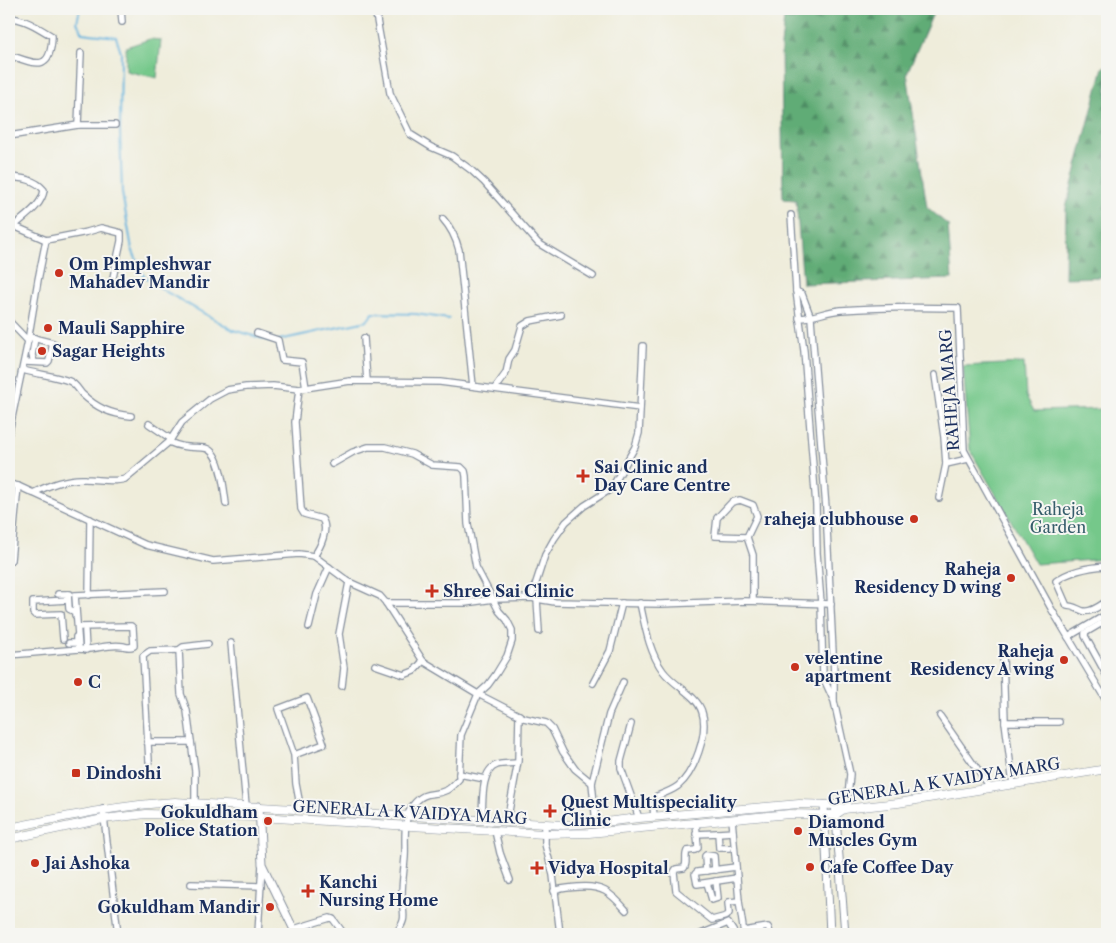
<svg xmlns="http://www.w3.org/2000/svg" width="1116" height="943" viewBox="0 0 1116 943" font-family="'Libre Caslon Text',serif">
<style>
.green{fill:#75c88a;stroke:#487c74}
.forest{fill:url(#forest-firs);stroke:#3e6e6a}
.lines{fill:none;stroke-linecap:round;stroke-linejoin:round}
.stream{stroke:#64b3de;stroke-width:2}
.minor-casing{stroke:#858e9c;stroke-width:8}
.tertiary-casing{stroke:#858e9c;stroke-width:9}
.secondary-casing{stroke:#858e9c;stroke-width:9}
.minor{stroke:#fff;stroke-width:5.5}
.tertiary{stroke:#fff;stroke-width:7}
.secondary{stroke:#fff;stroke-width:8}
.poi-dot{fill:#c8321e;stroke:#f6f6f2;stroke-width:2}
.labels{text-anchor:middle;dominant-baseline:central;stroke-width:4;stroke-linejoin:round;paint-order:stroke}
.poi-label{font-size:16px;font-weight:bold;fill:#1b2f5e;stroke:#f6f6f2;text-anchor:start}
.street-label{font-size:16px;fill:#1b2f5e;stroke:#f6f6f2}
.park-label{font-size:16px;fill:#365d6b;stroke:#f6f6f2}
</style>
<defs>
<pattern id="forest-firs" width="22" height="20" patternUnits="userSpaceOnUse" patternTransform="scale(1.25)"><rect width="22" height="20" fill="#60ac76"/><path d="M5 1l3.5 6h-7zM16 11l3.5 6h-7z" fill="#4e8c64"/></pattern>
</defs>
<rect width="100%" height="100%" fill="#f6f6f2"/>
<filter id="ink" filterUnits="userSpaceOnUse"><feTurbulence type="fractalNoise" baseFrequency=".02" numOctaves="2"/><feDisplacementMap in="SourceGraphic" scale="10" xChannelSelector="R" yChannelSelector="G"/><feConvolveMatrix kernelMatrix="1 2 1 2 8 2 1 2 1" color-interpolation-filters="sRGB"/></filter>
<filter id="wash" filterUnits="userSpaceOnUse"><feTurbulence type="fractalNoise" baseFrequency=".0096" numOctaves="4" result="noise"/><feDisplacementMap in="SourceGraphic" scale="20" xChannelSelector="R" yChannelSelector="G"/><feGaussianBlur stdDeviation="1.12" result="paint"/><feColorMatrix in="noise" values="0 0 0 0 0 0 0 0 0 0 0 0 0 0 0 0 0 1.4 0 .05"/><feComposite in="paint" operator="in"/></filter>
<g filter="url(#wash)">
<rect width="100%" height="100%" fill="#efeddb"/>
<g class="green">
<polygon points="150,39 161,40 157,78 126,71 126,47"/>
<polygon points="1024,363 1026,396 1034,411 1104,409 1107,435 1107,559 1036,564 970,450 963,366"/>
</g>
<g class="forest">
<polygon points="785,9 935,9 907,73 927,207 948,225 952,279 803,284 796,200 783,199 781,46"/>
<polygon points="1107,66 1107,277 1065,278 1066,208 1103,67"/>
</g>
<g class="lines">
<g class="stream">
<polyline points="80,9 77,22 82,33 116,37 121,53 120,131 122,193 132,249 143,275 163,290 233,330 271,341 275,341"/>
<polyline points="279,340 367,321 373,313 416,314 449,319"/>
</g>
</g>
</g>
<g filter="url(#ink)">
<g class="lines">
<g class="minor-casing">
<g id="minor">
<polyline points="121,9 122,22"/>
<polyline points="375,9 390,93 410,134 431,147 452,156 471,170 484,182 538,243 593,276"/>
<path d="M9,18C24,18 39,28 52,36C51,74 34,63 9,55"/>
<polyline points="78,125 81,53"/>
<polyline points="9,136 78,125 115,125"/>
<path d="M9,177C22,178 35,179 44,190C42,206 25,216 14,226"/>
<polyline points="791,215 796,291 804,351 816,505 817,553 821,603 823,677 834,701 850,774 847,809"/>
<path d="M443,219C451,228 456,238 459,250L473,386"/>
<polyline points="9,227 14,226 46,240 87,232 101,228 121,233 121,241 112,282"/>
<polyline points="796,291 802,294 811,318 826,508 834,674 834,699"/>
<path d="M799,318C814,318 826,311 841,310C880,307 919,307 958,308L964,450L1052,610L1107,702"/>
<polyline points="9,321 28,341 9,432"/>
<polyline points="257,333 278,340 282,360 302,362 306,388"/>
<polyline points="364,338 367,381"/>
<polyline points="28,341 38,280 46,240"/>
<polyline points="25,362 47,363 49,361 53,343 29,337"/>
<polyline points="34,362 32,355 35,338"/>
<path d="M23,370C37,374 55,376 69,381C75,383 78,389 82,394C97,408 110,414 131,416"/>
<polyline points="935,375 944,437 946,464"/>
<polyline points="495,388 506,373 509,359 515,350 522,326 530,321 561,315"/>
<path d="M299,389L295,422L301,509L304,514L322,519C329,529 321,546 314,556"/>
<polyline points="149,424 171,439"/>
<path d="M169,442C182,448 190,447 204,448C221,449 224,490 226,504"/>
<path d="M332,464L353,452L368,447H385L412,454L432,465L461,467L465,471L466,476L468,524L476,567L499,611L507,620L512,630V641L507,656L496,674L488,685L478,694L461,735L459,779C455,783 451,788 447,790C433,797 426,789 413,805C402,819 406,841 405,857C404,870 402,882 402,895C402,914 409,918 395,934"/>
<polyline points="9,484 18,486 146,545 213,561 299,554 314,556 349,582 380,596 386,603 423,661 478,694 511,711 524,718 546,723 552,729 563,752 575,769 592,783"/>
<path d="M33,493C50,485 66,478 85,479C98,479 112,483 125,479L169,442L182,422L210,399L227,390L246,387L273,386L299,389L350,381L440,382L640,408"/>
<polyline points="939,498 946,464 968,459"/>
<polyline points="747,537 757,516 753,505 740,500 732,502 717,518 715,536 747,537 753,555 753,601"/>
<polyline points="11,560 18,486"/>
<path d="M1107,566C1089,567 1071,570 1056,581L1067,606C1074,606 1077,609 1083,611C1091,613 1101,605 1107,601"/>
<polyline points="58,594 70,594"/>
<polyline points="68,594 69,609 75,612 75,615"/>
<polyline points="89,595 90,519"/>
<polyline points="531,598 545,555 554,539 566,522 584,506 611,489 635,447 639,433 643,346"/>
<polyline points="537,599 539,631"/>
<polyline points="386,603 465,603 494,599 531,598 555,602 660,604 745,601 831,604"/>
<path d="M640,603C645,626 649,652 663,671C674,686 697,695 702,712C709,733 694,773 678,786C671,791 665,793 657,796L653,805L654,817"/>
<polyline points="1107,620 1085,633 1085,636 1107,676"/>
<path d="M78,627L131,626L133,628L134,646C129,648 128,647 123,646C108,643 94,651 79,649"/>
<polyline points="309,627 317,594 329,567"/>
<polyline points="85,631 86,650"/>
<polyline points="1068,637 1107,614"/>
<polyline points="63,639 61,614 35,615 33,613 33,602 68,600"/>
<polyline points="69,643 76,643 76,637"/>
<polyline points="231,643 246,805"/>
<polyline points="1003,654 1005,722 1013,784"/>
<polyline points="9,655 79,649 75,595 165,591"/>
<polyline points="375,665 404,675 414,671 423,661"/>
<polyline points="593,683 610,651 622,603"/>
<polyline points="342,686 344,668 339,634 349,582"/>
<polyline points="940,716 990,788"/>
<polyline points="1005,722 1059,722"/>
<polyline points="631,724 621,761 621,768 639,818"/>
<polyline points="147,742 191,742"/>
<polyline points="294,755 324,744 307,698 278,709 294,755 296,784 301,810"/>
<polyline points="149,761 143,656 150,651 179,650"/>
<polyline points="459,774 485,779"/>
<polyline points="195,802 195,771 187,711 181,694 179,650 183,647 208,644"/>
<polyline points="103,809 118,934"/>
<polyline points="732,819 739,901 744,934"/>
<path d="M482,820C483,805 480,770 497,765C503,763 511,764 517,763"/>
<polyline points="507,822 518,761 519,715"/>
<path d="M696,822L698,848L695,850L687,851C684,857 688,863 684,868L676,869L674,872L676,891L712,920L727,916L729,913L728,903L729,902L739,901"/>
<polyline points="596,823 592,783 609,714 623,682"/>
<polyline points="545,824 545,844 553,875 560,934"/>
<polyline points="495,831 500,853 510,880"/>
<polyline points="718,833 733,832"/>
<polyline points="696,834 718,833 719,848 729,848"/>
<polyline points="736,867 697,872 695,874 697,884 737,878"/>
<polyline points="706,871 705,856 706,855 714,856 715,870"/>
<polyline points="707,883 712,900 718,898 716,881"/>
<polyline points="191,884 261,886"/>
<path d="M554,891C562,888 569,888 578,887C602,885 610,892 626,910"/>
<polyline points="294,929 330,918 333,919 344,934"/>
<polyline points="744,931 768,927 769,929 770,934"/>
<polyline points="258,934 262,864"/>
<polyline points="701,934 728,923 735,934"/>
</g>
</g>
<g class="tertiary-casing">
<g id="tertiary">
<polyline points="824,805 830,934"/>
<polyline points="835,805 845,934"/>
<polyline points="259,806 262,864 296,934"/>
</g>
</g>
<g class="secondary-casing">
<g id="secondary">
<path d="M9,828C64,817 119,805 175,802L563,825L596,823L639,818L799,804L835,805L844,809"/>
<polyline points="9,839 103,819 146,814 259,817 544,834 589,833 789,814 835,815 844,809 898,803 1107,769"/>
</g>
</g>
<use href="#minor" class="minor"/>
<use href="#tertiary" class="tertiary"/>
<use href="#secondary" class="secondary"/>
</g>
</g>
<g class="poi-dot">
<circle cx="59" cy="273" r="5"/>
<circle cx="48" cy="328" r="5"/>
<circle cx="42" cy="351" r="5"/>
<path d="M580.5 468.5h5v5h5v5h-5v5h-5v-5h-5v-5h5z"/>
<circle cx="914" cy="519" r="5"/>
<circle cx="1011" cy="578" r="5"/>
<path d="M429.5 583.5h5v5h5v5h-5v5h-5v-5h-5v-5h5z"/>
<circle cx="1064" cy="660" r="5"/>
<circle cx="795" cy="667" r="5"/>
<circle cx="78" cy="682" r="5"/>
<rect x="71" y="768" width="10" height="10" rx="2.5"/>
<path d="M547.5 803.5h5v5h5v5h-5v5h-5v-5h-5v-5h5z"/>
<circle cx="268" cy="821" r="5"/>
<circle cx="798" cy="831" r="5"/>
<circle cx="35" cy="863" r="5"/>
<circle cx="810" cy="867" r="5"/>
<path d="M534.5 860.5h5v5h5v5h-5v5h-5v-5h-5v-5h5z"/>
<path d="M305.5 883.5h5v5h5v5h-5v5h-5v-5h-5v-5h5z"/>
<circle cx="270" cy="907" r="5"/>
</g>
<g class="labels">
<g class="poi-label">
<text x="69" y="264">Om Pimpleshwar<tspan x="69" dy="18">Mahadev Mandir</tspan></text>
<text x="58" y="328">Mauli Sapphire</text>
<text x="52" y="351">Sagar Heights</text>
<text x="594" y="467">Sai Clinic and<tspan x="594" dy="18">Day Care Centre</tspan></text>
<text x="904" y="519" text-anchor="end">raheja clubhouse</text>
<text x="1001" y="569" text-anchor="end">Raheja<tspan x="1001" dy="18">Residency D wing</tspan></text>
<text x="443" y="591">Shree Sai Clinic</text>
<text x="1054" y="651" text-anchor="end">Raheja<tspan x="1054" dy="18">Residency A wing</tspan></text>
<text x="805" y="658">velentine<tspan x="805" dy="18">apartment</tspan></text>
<text x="88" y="682">C</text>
<text x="86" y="773">Dindoshi</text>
<text x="561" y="802">Quest Multispeciality<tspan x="561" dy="18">Clinic</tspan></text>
<text x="258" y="812" text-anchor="end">Gokuldham<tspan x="258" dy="18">Police Station</tspan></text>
<text x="808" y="822">Diamond<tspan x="808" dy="18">Muscles Gym</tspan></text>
<text x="45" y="863">Jai Ashoka</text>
<text x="820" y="867">Cafe Coffee Day</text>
<text x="548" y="868">Vidya Hospital</text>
<text x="319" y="882">Kanchi<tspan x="319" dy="18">Nursing Home</tspan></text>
<text x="260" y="907" text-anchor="end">Gokuldham Mandir</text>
</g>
<g class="street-label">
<text transform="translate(949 390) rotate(-94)">RAHEJA MARG</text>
<text transform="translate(944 781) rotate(-9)">GENERAL A K VAIDYA MARG</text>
<text transform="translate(410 812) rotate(3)">GENERAL A K VAIDYA MARG</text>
</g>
<g class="park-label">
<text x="1058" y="509">Raheja<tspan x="1058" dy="18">Garden</tspan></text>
</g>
</g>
<rect width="1116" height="943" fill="none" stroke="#f6f6f2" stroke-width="30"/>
</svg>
